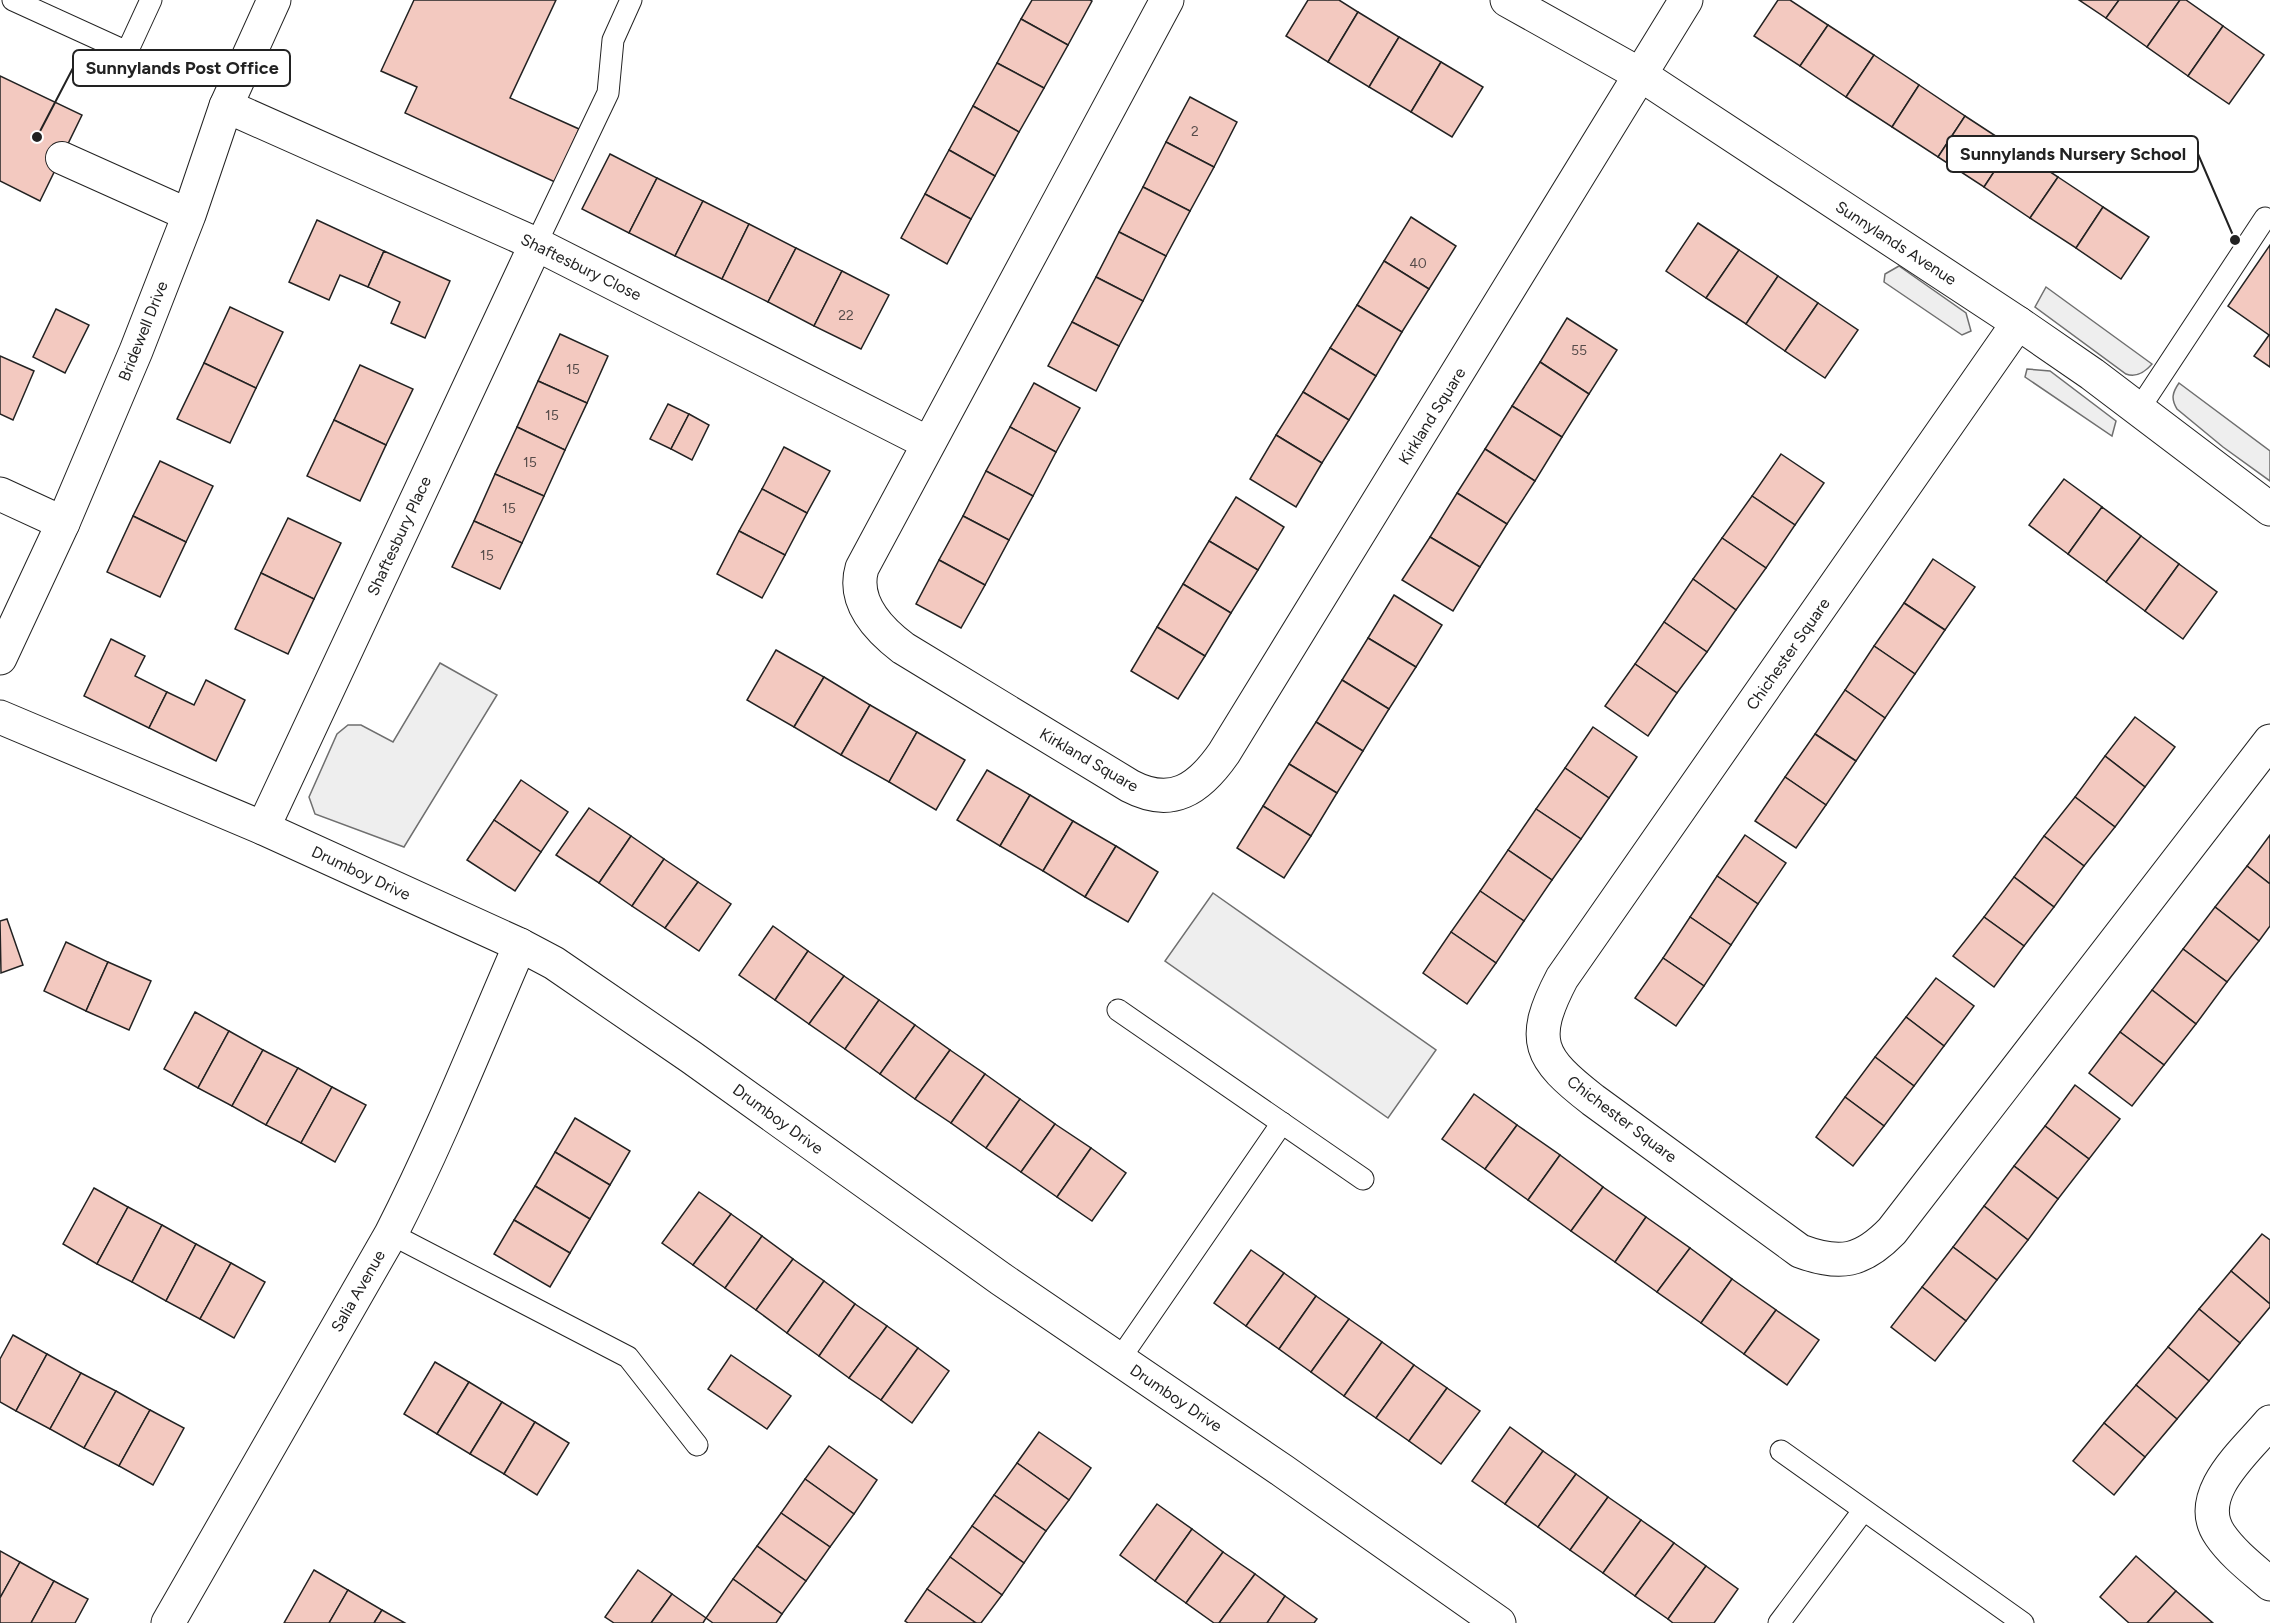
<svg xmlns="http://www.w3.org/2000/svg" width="2270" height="1623" viewBox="0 0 2270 1623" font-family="Figtree,sans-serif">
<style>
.grass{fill:#eee;stroke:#6f6f6f;stroke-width:1.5}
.building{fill:#f3c9c0;stroke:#222;stroke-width:1.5}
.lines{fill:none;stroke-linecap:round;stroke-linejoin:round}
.service-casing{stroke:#222;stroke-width:23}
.pedestrian-casing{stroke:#222;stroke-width:34}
.minor-casing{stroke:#222;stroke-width:35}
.tertiary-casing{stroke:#222;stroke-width:35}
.service{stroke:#fff;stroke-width:21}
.pedestrian{stroke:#fff;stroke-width:32}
.minor{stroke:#fff;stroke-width:33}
.tertiary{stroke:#fff;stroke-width:33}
.labels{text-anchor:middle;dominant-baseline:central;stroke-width:4.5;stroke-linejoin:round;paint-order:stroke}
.number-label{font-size:14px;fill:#564c4a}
.street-label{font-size:16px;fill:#222;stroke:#fff}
.leader{fill:none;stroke:#222;stroke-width:2}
.callout-dot{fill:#222;stroke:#fff;stroke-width:2}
.callout{fill:#fff;stroke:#222;stroke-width:2}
.callout-label{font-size:18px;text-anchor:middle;font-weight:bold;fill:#222}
</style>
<rect width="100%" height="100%" fill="#fff"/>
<g class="grass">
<polygon points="1899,266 1966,313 1971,331 1962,335 1884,282 1885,274"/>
<path d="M2046,287L2152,364C2145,372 2137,378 2126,374L2035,307Z"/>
<polygon points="2027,369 2050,371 2116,421 2112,436 2025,377"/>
<path d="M2179,383L2270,451V481L2223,447L2177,409C2171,399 2172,393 2179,383Z"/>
<polygon points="440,663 497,695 404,847 315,814 309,797 337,734 348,725 361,725 393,742"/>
<polygon points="1213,893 1436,1050 1388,1118 1165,961"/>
</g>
<g class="building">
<polygon points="414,0 556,0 510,98 579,129 555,182 405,113 417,87 381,71"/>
<polygon points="1032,0 1090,0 1092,1 1068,45 1021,19"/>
<polygon points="1308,0 1339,0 1358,12 1328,62 1286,36"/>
<polygon points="1778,0 1790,0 1828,25 1800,66 1754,36"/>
<polygon points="2079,0 2119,0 2106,18"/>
<polygon points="2119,0 2180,0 2147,47 2106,18"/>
<polygon points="2180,0 2186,0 2223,26 2188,76 2147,47"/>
<polygon points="1358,12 1399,37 1369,87 1328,62"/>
<polygon points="1021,19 1068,45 1044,88 997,63"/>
<polygon points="1828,25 1874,55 1846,97 1800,66"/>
<polygon points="2223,26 2264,55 2229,104 2188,76"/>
<polygon points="1399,37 1441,62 1411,112 1369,87"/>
<polygon points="1874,55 1919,85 1892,127 1846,97"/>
<polygon points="1441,62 1483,87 1452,137 1411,112"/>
<polygon points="997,63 1044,88 1019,132 973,106"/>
<polygon points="0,76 82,115 40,201 0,181"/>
<polygon points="1919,85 1965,116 1938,157 1892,127"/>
<polygon points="1190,97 1237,122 1214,167 1166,142"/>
<polygon points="973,106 1019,132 995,176 949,150"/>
<polygon points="1965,116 2011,146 1984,187 1938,157"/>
<polygon points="1166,142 1214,167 1190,211 1143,187"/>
<polygon points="2011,146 2058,177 2030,218 1984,187"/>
<polygon points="949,150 995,176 971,219 925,194"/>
<polygon points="610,154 657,178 629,233 582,209"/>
<polygon points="2058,177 2103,207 2076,248 2030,218"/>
<polygon points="657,178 703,201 675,256 629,233"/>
<polygon points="1143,187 1190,211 1166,256 1119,232"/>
<polygon points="925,194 971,219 947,264 901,238"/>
<polygon points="703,201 749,224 722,279 675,256"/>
<polygon points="2103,207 2149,237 2121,279 2076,248"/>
<polygon points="1411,217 1456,246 1429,289 1384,261"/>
<polygon points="317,220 384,251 368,287 340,275 329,300 289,282"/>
<polygon points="1698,223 1739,250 1706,298 1666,271"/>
<polygon points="749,224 796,248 768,302 722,279"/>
<polygon points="1119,232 1166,256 1143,301 1096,277"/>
<polygon points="2270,245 2270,367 2254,356 2269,335 2228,306"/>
<polygon points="796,248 842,271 814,326 768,302"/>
<polygon points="1739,250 1778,276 1746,324 1706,298"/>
<polygon points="384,251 450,281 425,338 391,323 400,302 368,287"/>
<polygon points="1384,261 1429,289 1402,332 1357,305"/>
<polygon points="842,271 889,295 861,349 814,326"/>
<polygon points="1778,276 1818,303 1785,351 1746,324"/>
<polygon points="1096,277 1143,301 1119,346 1072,322"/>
<polygon points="1818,303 1858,330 1825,378 1785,351"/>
<polygon points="1357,305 1402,332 1376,376 1330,348"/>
<polygon points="230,307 283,332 256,388 204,363"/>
<polygon points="56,309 89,325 65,373 33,357"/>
<polygon points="1567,318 1617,350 1589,394 1540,362"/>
<polygon points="1072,322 1119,346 1096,391 1048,366"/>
<polygon points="560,334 608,356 587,403 538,381"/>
<polygon points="1330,348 1376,376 1349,420 1303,392"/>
<polygon points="0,356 34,371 13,420 0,414"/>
<polygon points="1540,362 1589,394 1562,437 1512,406"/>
<polygon points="204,363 256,388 230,443 177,419"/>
<polygon points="360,365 413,389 386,445 334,420"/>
<polygon points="538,381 587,403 565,450 517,427"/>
<polygon points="1034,383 1080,408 1056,452 1010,427"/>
<polygon points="1303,392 1349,420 1322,463 1276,435"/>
<polygon points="668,404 689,414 671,449 650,439"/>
<polygon points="1512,406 1562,437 1535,481 1485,449"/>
<polygon points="689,414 709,425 692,460 671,449"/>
<polygon points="334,420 386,445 360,501 307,476"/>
<polygon points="517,427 565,450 544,496 495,474"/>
<polygon points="1010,427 1056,452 1033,496 986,471"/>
<polygon points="1276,435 1322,463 1296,507 1250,479"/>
<polygon points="784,447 830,471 807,513 762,489"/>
<polygon points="1485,449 1535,481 1507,524 1457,493"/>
<polygon points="1781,454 1824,483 1795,525 1752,496"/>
<polygon points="160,461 213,486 186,542 133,516"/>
<polygon points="986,471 1033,496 1009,540 963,516"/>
<polygon points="495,474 544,496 522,543 474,521"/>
<polygon points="2064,479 2102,507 2068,554 2029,525"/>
<polygon points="762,489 807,513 785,555 739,531"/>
<polygon points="1457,493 1507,524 1480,567 1430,537"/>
<polygon points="1752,496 1795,525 1766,568 1722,538"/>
<polygon points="1236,497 1284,527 1258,570 1209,541"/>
<polygon points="2102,507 2141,536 2106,582 2068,554"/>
<polygon points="133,516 186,542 160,597 107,572"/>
<polygon points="963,516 1009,540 985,585 939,560"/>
<polygon points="288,518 341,543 314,599 261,573"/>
<polygon points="474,521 522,543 500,589 452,567"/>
<polygon points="739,531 785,555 762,598 717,574"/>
<polygon points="2141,536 2179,564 2145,611 2106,582"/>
<polygon points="1430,537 1480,567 1453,611 1402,580"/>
<polygon points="1722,538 1766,568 1736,610 1693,579"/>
<polygon points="1209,541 1258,570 1231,613 1183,584"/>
<polygon points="1933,559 1975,587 1945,630 1904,603"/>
<polygon points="939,560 985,585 961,628 916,604"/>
<polygon points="2179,564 2217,592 2183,639 2145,611"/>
<polygon points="261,573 314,599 288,654 235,629"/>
<polygon points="1693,579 1736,610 1707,652 1664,622"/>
<polygon points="1183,584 1231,613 1205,656 1157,627"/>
<polygon points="1394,595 1442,625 1416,667 1368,638"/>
<polygon points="1904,603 1945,630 1915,674 1874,646"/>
<polygon points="1664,622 1707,652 1677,693 1635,664"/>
<polygon points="1157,627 1205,656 1178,699 1131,671"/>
<polygon points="1368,638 1416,667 1389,709 1342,680"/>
<polygon points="111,639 145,656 135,676 167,692 149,728 84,696"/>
<polygon points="1874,646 1915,674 1885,718 1845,690"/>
<polygon points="776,650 824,677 794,727 747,700"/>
<polygon points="1635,664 1677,693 1648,736 1605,706"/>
<polygon points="824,677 870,705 841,755 794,727"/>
<polygon points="206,680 245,700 216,761 149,728 167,692 194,705"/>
<polygon points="1342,680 1389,709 1363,751 1316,722"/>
<polygon points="1845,690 1885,718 1856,761 1815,734"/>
<polygon points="870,705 917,732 889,782 841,755"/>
<polygon points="2135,717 2175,747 2145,787 2105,756"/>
<polygon points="1316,722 1363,751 1337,793 1289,764"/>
<polygon points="1593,727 1637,757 1609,798 1565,768"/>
<polygon points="917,732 965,760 936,810 889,782"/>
<polygon points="1815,734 1856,761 1826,805 1785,777"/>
<polygon points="2105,756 2145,787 2115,827 2075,797"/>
<polygon points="1289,764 1337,793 1311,836 1263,806"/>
<polygon points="1565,768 1609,798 1581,839 1536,809"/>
<polygon points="987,770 1030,795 1000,846 957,820"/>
<polygon points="1785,777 1826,805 1796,848 1755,821"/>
<polygon points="521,780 568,812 541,852 494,820"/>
<polygon points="1030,795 1073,821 1043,871 1000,846"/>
<polygon points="2075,797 2115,827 2084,866 2044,836"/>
<polygon points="1263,806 1311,836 1284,878 1237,848"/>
<polygon points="589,808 631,836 599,883 556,855"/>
<polygon points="1536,809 1581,839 1552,880 1508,850"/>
<polygon points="494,820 541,852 515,891 467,860"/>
<polygon points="1073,821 1116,846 1085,897 1043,871"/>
<polygon points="1745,835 1786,863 1758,904 1717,876"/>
<polygon points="2270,835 2270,884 2247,866"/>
<polygon points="631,836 664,859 632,906 599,883"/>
<polygon points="2044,836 2084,866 2054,907 2014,877"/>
<polygon points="1116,846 1158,872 1128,922 1085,897"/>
<polygon points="1508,850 1552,880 1524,921 1480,891"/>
<polygon points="664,859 698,882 665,928 632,906"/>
<polygon points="2247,866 2270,884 2270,926 2259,941 2215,907"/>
<polygon points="1717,876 1758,904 1731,945 1690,917"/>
<polygon points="2014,877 2054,907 2024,946 1984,917"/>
<polygon points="698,882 731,904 699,951 665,928"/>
<polygon points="1480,891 1524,921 1496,963 1451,932"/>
<polygon points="2215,907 2259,941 2227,982 2183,949"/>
<polygon points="1690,917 1731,945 1704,986 1663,958"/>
<polygon points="1984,917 2024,946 1994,987 1953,956"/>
<polygon points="7,919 23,965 1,973 0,921"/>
<polygon points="773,926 808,951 775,1000 739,975"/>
<polygon points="1451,932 1496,963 1467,1004 1423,973"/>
<polygon points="66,942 108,962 86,1011 44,991"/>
<polygon points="2183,949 2227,982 2196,1024 2152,990"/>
<polygon points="808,951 844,976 809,1024 775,1000"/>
<polygon points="1663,958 1704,986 1676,1026 1635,998"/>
<polygon points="108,962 151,981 129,1030 86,1011"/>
<polygon points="844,976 879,1000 845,1049 809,1024"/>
<polygon points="1936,978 1974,1006 1944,1046 1906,1017"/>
<polygon points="2152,990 2196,1024 2164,1065 2120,1032"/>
<polygon points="879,1000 915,1025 880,1074 845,1049"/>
<polygon points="195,1012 229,1031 198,1088 164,1069"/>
<polygon points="1906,1017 1944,1046 1914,1086 1875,1057"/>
<polygon points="915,1025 950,1050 915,1099 880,1074"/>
<polygon points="229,1031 263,1050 232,1106 198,1088"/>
<polygon points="2120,1032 2164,1065 2132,1106 2089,1073"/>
<polygon points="263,1050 298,1068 266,1125 232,1106"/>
<polygon points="950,1050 985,1074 951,1123 915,1099"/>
<polygon points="1875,1057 1914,1086 1884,1126 1845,1097"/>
<polygon points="298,1068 332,1087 301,1143 266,1125"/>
<polygon points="985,1074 1020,1099 986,1148 951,1123"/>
<polygon points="2075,1085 2120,1119 2089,1159 2045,1126"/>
<polygon points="332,1087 366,1105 335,1162 301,1143"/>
<polygon points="1474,1094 1517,1125 1485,1169 1442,1139"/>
<polygon points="1845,1097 1884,1126 1853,1166 1816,1137"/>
<polygon points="1020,1099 1055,1124 1021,1172 986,1148"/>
<polygon points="575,1118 630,1151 610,1185 555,1152"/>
<polygon points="1055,1124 1091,1148 1057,1197 1021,1172"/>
<polygon points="1517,1125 1560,1155 1528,1200 1485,1169"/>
<polygon points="2045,1126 2089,1159 2058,1199 2014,1166"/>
<polygon points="1091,1148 1126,1173 1092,1221 1057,1197"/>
<polygon points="555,1152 610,1185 590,1219 535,1186"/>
<polygon points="1560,1155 1603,1187 1571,1231 1528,1200"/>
<polygon points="2014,1166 2058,1199 2028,1240 1984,1206"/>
<polygon points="535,1186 590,1219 570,1253 514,1220"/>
<polygon points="1603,1187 1646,1217 1615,1262 1571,1231"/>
<polygon points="94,1188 128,1207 97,1264 63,1244"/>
<polygon points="699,1192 731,1214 693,1265 662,1243"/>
<polygon points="1984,1206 2028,1240 1997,1280 1953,1247"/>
<polygon points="128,1207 162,1225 132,1282 97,1264"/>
<polygon points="731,1214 762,1236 725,1288 693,1265"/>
<polygon points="1646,1217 1690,1248 1657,1292 1615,1262"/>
<polygon points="514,1220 570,1253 550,1287 494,1254"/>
<polygon points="162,1225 196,1244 166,1301 132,1282"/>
<polygon points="2262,1234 2270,1240 2270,1304 2231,1271"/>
<polygon points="762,1236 793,1259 756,1310 725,1288"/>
<polygon points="196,1244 231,1263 200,1319 166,1301"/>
<polygon points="1953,1247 1997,1280 1966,1321 1922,1287"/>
<polygon points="1690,1248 1732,1279 1701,1323 1657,1292"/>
<polygon points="1251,1250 1284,1273 1246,1326 1214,1303"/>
<polygon points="793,1259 824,1281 787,1333 756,1310"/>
<polygon points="231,1263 265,1282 234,1338 200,1319"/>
<polygon points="2231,1271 2270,1304 2270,1307 2240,1343 2199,1309"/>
<polygon points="1284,1273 1316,1296 1279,1349 1246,1326"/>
<polygon points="1732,1279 1776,1310 1744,1354 1701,1323"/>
<polygon points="824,1281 855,1304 819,1356 787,1333"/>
<polygon points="1922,1287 1966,1321 1935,1361 1891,1327"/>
<polygon points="1316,1296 1349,1319 1311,1372 1279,1349"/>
<polygon points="855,1304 887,1326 849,1378 819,1356"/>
<polygon points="2199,1309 2240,1343 2209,1381 2168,1347"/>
<polygon points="1776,1310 1819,1340 1787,1385 1744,1354"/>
<polygon points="1349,1319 1382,1342 1344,1396 1311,1372"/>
<polygon points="887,1326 918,1348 881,1400 849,1378"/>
<polygon points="13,1335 47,1354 16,1411 0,1402 0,1359"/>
<polygon points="1382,1342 1414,1365 1376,1418 1344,1396"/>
<polygon points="2168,1347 2209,1381 2177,1419 2136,1385"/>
<polygon points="918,1348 949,1371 912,1423 881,1400"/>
<polygon points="47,1354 81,1373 50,1429 16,1411"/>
<polygon points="731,1355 791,1396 767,1429 708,1389"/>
<polygon points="435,1362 469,1382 437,1434 404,1414"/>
<polygon points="1414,1365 1447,1388 1409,1441 1376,1418"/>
<polygon points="81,1373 116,1391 84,1448 50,1429"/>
<polygon points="469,1382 502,1402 470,1454 437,1434"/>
<polygon points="2136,1385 2177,1419 2145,1457 2104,1423"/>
<polygon points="1447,1388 1480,1411 1441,1464 1409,1441"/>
<polygon points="116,1391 150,1410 119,1466 84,1448"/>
<polygon points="502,1402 535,1422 504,1474 470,1454"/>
<polygon points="150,1410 184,1428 153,1485 119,1466"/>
<polygon points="535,1422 569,1443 537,1495 504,1474"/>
<polygon points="2104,1423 2145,1457 2114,1495 2073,1461"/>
<polygon points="1510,1427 1543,1451 1505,1504 1472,1481"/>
<polygon points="1039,1432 1091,1468 1069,1500 1017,1463"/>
<polygon points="829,1446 877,1480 854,1514 805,1479"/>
<polygon points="1543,1451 1576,1474 1538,1527 1505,1504"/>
<polygon points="1017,1463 1069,1500 1046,1531 994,1495"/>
<polygon points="1576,1474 1608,1497 1570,1550 1538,1527"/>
<polygon points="805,1479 854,1514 830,1547 781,1513"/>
<polygon points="994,1495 1046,1531 1024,1563 972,1526"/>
<polygon points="1608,1497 1641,1520 1603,1573 1570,1550"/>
<polygon points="1157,1504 1192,1529 1155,1581 1120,1555"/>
<polygon points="781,1513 830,1547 806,1581 757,1546"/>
<polygon points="1641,1520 1674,1543 1635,1596 1603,1573"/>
<polygon points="972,1526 1024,1563 1002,1595 950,1557"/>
<polygon points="1192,1529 1223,1552 1186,1603 1155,1581"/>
<polygon points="1674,1543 1706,1566 1668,1619 1635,1596"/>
<polygon points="757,1546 806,1581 782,1614 733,1579"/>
<polygon points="0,1551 20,1562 0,1598"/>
<polygon points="1223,1552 1255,1574 1219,1623 1214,1623 1186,1603"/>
<polygon points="2136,1556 2176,1591 2147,1623 2129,1623 2100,1597"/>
<polygon points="950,1557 1002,1595 981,1623 976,1623 927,1589"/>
<polygon points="20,1562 54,1581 31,1623 0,1623 0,1598"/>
<polygon points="1706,1566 1738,1589 1714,1623 1673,1623 1668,1619"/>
<polygon points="314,1570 348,1590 329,1623 284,1623"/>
<polygon points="638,1570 672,1594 651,1623 614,1623 605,1617"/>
<polygon points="1255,1574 1285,1596 1267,1623 1219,1623"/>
<polygon points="733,1579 782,1614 776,1623 713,1623 706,1618"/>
<polygon points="54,1581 88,1599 75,1623 31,1623"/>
<polygon points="927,1589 976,1623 908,1623 905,1621"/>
<polygon points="348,1590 382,1610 374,1623 329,1623"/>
<polygon points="2176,1591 2213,1623 2147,1623"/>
<polygon points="672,1594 706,1618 703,1623 651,1623"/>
<polygon points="1285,1596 1317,1619 1314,1623 1267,1623"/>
<polygon points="382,1610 405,1623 374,1623"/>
</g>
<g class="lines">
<g class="service-casing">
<g id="service">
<polyline points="13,0 127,52 151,0"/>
<polyline points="536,244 608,93 613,40 631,0"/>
<polyline points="2139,409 2265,218"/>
<polyline points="1118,1010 1363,1179"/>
<polyline points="391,1234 628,1357 697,1445"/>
<polyline points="1119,1360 1282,1123"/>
<polyline points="1781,1451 2023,1623"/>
<polyline points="1779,1623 1863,1511"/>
</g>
</g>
<g class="pedestrian-casing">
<polyline id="pedestrian" points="62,158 189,215"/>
</g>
<g class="minor-casing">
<g id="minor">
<path d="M1167,0L862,568C852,602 878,629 903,648L1130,786C1172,808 1199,789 1224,753L1686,0"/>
<polyline points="226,106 536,244 928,443"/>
<path d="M2018,323L1562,978C1529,1041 1539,1058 1593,1100L1800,1251C1840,1266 1862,1262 1892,1231L2270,741"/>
<polyline points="0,494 63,523"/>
<polyline points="0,658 63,523 136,351 189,215 226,106 274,0"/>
<polyline points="0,717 263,828 520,945 554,963 691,1057 1001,1279 1283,1471 1499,1623"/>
<polyline points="263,828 536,244"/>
<path d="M2270,1422C2246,1451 2192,1495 2220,1535C2233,1554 2253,1569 2270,1584"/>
<path d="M168,1623L391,1234C439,1140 478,1042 520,945"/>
</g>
</g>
<g class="tertiary-casing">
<polyline id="tertiary" points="1507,0 1641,75 2018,323 2092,374 2270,509"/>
</g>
<use href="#service" class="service"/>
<use href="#pedestrian" class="pedestrian"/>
<use href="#minor" class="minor"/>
<use href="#tertiary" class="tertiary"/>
</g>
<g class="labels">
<g class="number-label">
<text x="1195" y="131">2</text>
<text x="1418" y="263">40</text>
<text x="846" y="315">22</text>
<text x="1579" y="350">55</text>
<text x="573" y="369">15</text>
<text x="552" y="415">15</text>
<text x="530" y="462">15</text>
<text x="509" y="508">15</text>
<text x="487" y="555">15</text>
</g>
<g class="street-label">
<text transform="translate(1896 243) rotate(33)">Sunnylands Avenue</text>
<text transform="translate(581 267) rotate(26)">Shaftesbury Close</text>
<text transform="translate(143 331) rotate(-68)">Bridewell Drive</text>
<text transform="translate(1432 416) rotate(-58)">Kirkland Square</text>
<text transform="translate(399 536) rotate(-65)">Shaftesbury Place</text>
<text transform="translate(1788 654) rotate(-55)">Chichester Square</text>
<text transform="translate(1089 760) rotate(30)">Kirkland Square</text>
<text transform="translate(361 873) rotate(25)">Drumboy Drive</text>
<text transform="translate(778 1119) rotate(36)">Drumboy Drive</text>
<text transform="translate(1622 1119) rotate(37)">Chichester Square</text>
<text transform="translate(358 1291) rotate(-60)">Salia Avenue</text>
<text transform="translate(1176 1398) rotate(34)">Drumboy Drive</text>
</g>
</g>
<path class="leader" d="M37 137L73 68M2235 240L2198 154"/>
<g class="callout-dot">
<circle cx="37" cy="137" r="6"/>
<circle cx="2235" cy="240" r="6"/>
</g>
<g class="callout">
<rect x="73" y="50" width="217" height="36" rx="6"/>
<rect x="1947" y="136" width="251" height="36" rx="6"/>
</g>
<g class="callout-label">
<text x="182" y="74">Sunnylands Post Office</text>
<text x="2073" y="160">Sunnylands Nursery School</text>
</g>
</svg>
